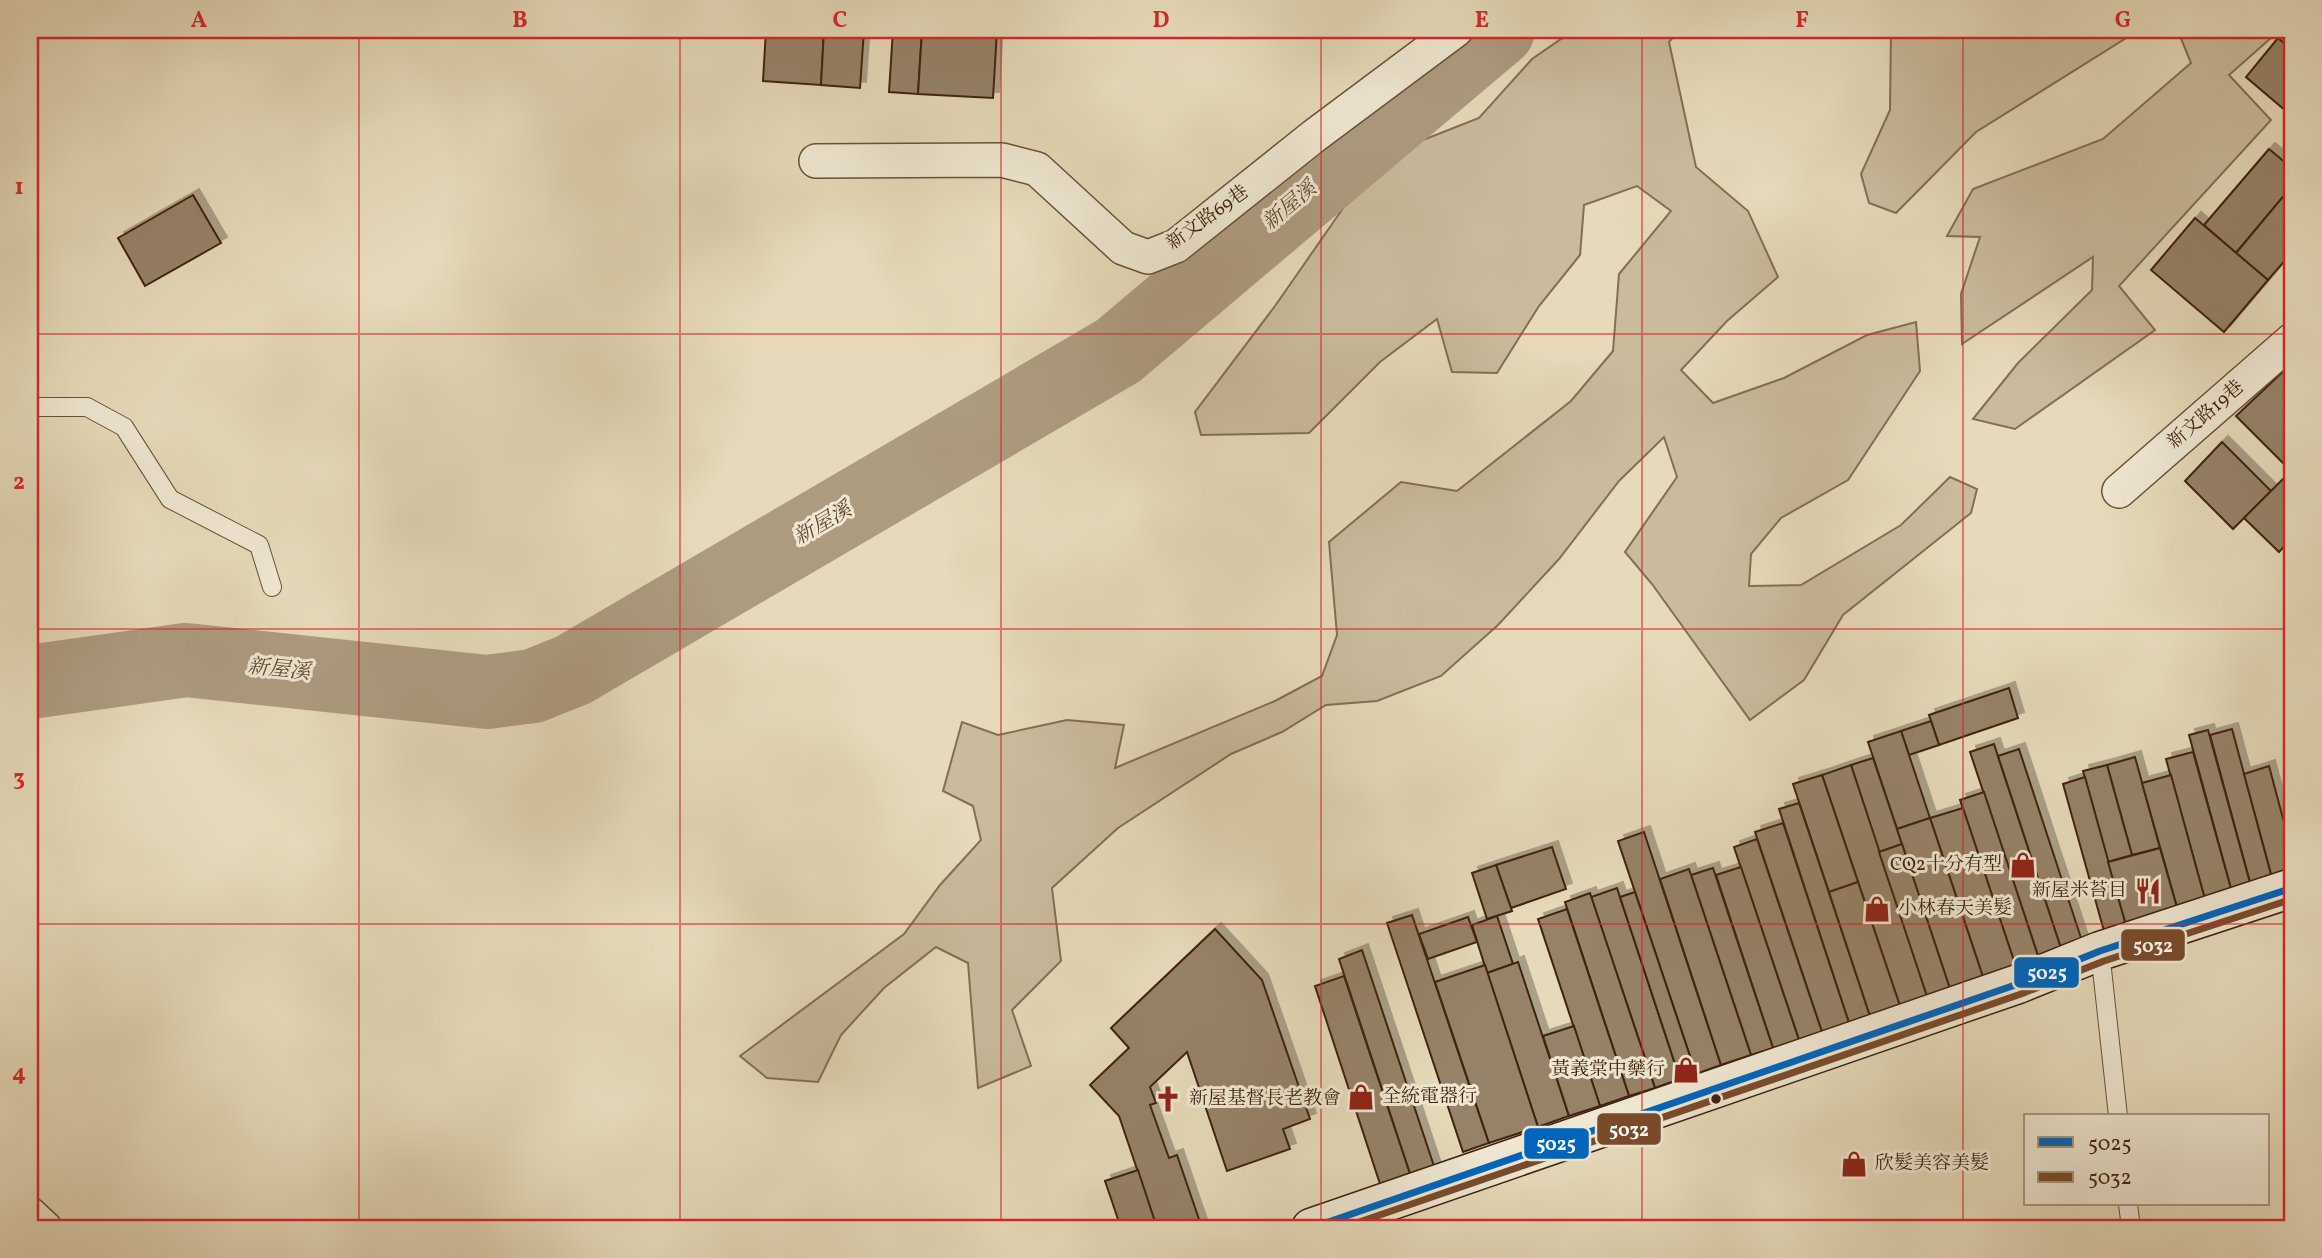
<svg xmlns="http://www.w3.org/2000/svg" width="2322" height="1258" viewBox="0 0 2322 1258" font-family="Vollkorn,'Noto Serif TC',serif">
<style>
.green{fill:#cabb9d;stroke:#846e56;stroke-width:2}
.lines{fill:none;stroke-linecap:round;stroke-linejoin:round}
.river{stroke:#ad9b80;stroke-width:74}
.building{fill:#968268;stroke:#3f220f;stroke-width:2;filter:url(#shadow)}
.lane-casing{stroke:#69503a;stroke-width:20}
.street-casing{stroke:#69503a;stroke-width:36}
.secondary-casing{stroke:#3f220f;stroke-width:41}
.lane{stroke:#efe7d2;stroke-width:18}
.street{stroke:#efe7d2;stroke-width:33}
.secondary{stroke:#efe7d2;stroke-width:38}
.bus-1-casing{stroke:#efe7d2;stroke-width:12}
.bus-2-casing{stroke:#efe7d2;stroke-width:12}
.bus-1{stroke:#0065bd;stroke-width:7}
.bus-2{stroke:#7a4b2a;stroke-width:7}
.grid{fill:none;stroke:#d62828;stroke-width:2;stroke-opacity:0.55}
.bus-dot{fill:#3f220f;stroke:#efe7d2;stroke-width:2.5}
.labels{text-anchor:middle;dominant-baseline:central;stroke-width:6;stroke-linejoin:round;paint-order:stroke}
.street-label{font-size:19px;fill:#3f220f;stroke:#efe7d2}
.poi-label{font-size:19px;fill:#3f220f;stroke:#efe7d2;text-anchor:start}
.water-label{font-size:21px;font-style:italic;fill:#604631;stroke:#efe7d2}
.line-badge{stroke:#efe7d2;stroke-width:2.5}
.badge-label{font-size:19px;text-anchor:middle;font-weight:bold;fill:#fff}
.neatline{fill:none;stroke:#d62828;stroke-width:2.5}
.grid-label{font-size:23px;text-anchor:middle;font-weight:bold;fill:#d62828}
</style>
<defs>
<filter id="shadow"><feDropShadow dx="6" dy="-6" stdDeviation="0" flood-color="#0004"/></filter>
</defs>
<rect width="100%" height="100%" fill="#e6daba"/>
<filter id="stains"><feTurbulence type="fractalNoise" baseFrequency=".00286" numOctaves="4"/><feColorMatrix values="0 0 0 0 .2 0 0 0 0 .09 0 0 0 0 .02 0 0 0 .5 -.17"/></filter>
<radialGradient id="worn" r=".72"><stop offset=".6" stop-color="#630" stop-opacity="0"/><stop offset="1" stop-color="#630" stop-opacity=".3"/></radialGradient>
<g class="green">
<polygon points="1583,30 1679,30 1669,42 1696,167 1748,211 1778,277 1727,321 1681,370 1713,403 1784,378 1867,335 1916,322 1920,371 1848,480 1781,518 1751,554 1749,586 1801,585 1901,525 1950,477 1977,489 1971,513 1843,615 1804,680 1750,720 1652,584 1625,552 1677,477 1664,437 1619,481 1559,559 1498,625 1441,676 1377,701 1326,705 1282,732 1231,754 1118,828 1052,888 1061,961 1012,1010 1031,1066 978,1088 968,963 936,947 884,988 841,1035 818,1082 767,1078 740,1056 904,934 940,885 981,840 973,806 943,791 962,722 998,735 1067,720 1124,725 1115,768 1275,701 1322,676 1337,635 1329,542 1401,482 1457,491 1571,401 1613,351 1619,274 1671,211 1637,186 1584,205 1580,255 1539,306 1497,373 1452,372 1437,319 1380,362 1309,433 1201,435 1195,412 1275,306 1362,181 1423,140 1479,118 1532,59 1561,39"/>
<polygon points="1891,30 2139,30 1976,132 1896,213 1869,203 1861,174 1890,110"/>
<polygon points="2172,30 2280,30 2229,75 2271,120 2119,286 2155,330 2015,429 1973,419 2018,363 2092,290 2093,257 1962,344 1961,294 1980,237 1947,236 1973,189 2103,139 2191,63 2178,31"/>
</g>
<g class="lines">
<polyline class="river" points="30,682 186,660 487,692 533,686 573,670 1118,351 1498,30"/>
</g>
<g class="building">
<polygon points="766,30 824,30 821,85 763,81"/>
<polygon points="824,30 864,30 860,88 821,85"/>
<polygon points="893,30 922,30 918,94 889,92"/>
<polygon points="922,30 997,30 993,98 918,94"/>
<polygon points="2278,38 2292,50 2292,104 2286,111 2246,77"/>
<polygon points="2269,149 2292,168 2292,186 2236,253 2204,225"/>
<polygon points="2292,186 2292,252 2268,280 2236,253"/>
<polygon points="193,195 221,243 145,286 118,238"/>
<polygon points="2195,218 2268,280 2224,332 2151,270"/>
<polygon points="2292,363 2292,470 2291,471 2236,416"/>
<polygon points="2222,442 2271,491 2233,529 2185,481"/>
<polygon points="2292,470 2292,538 2279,552 2244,518"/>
<polygon points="2009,688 2018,718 1939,745 1929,715"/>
<polygon points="1931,721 1939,745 1909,755 1901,731"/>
<polygon points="2232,729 2274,885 2252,890 2210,735"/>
<polygon points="2208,730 2252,890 2233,896 2189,735"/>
<polygon points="1901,731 1930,818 1897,829 1868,742"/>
<polygon points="1994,744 2062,951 2039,959 1970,752"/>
<polygon points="2019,749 2083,944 2062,951 1998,756"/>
<polygon points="2193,752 2233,896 2206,903 2166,759"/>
<polygon points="2135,757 2160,848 2132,855 2107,765"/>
<polygon points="1873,758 1902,844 1879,852 1851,765"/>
<polygon points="1851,765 1927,996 1900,1006 1822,775"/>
<polygon points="2107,765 2132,855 2108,862 2083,771"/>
<polygon points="2269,766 2292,852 2292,879 2274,885 2244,774"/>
<polygon points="1822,775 1858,882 1829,892 1793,784"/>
<polygon points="2171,775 2206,903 2178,911 2142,783"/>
<polygon points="2085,777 2126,925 2104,931 2063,784"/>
<polygon points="1984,792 2039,959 2016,967 1960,800"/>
<polygon points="1799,803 1870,1016 1849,1023 1779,809"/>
<polygon points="1963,808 2016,967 1983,977 1930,818"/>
<polygon points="1930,818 1983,977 1950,989 1897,829"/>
<polygon points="1783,823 1849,1023 1822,1032 1755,832"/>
<polygon points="1644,832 1721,1065 1696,1074 1618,841"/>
<polygon points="1757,839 1822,1032 1799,1040 1734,847"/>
<polygon points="1902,844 1950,989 1927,996 1879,852"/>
<polygon points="1552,847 1566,889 1511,908 1496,865"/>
<polygon points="2160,848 2178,911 2126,925 2108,862"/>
<polygon points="1496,865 1512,911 1487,919 1472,873"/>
<polygon points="1741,867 1799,1040 1773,1048 1716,875"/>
<polygon points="1713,868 1773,1048 1751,1055 1691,875"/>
<polygon points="1689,869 1751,1055 1721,1065 1660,879"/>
<polygon points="1858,882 1900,1006 1870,1016 1829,892"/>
<polygon points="1617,888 1680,1079 1655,1088 1591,897"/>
<polygon points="1635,892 1696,1074 1680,1079 1620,897"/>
<polygon points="1590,893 1655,1088 1629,1096 1565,902"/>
<polygon points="1567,909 1629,1096 1600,1106 1538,919"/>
<polygon points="1412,915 1489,1143 1463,1152 1387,923"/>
<polygon points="1497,916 1513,964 1487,973 1472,925"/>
<polygon points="1468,917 1477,942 1428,959 1419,934"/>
<polygon points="1215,929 1262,980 1310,1119 1283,1129 1290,1149 1227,1171 1187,1052 1150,1087 1156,1103 1150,1105 1169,1158 1177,1155 1202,1228 1157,1228 1119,1116 1090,1085 1129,1048 1111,1028"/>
<polygon points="1362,950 1435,1169 1411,1177 1339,959"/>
<polygon points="1518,962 1569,1116 1538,1127 1487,973"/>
<polygon points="1485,965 1538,1127 1489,1143 1435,982"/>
<polygon points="1344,976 1411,1177 1381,1187 1315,986"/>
<polygon points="1574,1026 1600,1106 1569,1116 1543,1036"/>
<polygon points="1138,1170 1157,1228 1121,1228 1105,1181"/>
</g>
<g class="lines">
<g class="lane-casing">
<g id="lane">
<polyline points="30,407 87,407 124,427 170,499 259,545 272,587"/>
<polyline points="2100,951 2118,1116"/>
<polyline points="2128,1204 2131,1228"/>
</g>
</g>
<g class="street-casing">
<g id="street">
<polyline points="816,161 1002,160 1037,169 1123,248 1148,257 1176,246 1314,136 1456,30"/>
<polyline points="2119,491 2292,340"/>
<polyline points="30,1214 45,1228"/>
</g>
</g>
<g class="secondary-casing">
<polyline id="secondary" points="1311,1228 2018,984 2100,951 2292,888"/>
</g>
<use href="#lane" class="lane"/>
<use href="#street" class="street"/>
<use href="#secondary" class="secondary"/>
<g class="bus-1-casing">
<polyline id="bus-1" points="1311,1228 2018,984 2100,951 2292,888"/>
</g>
<g class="bus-2-casing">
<polyline id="bus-2" points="1342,1228 2021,994 2104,961 2292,899"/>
</g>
<use href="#bus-1" class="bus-1"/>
<use href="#bus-2" class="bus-2"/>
</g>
<path class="grid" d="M359,30V1228M680,30V1228M1001,30V1228M1321,30V1228M1642,30V1228M1963,30V1228M30,334H2292M30,629H2292M30,924H2292"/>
<defs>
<g id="shop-bare" transform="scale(2.1)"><path d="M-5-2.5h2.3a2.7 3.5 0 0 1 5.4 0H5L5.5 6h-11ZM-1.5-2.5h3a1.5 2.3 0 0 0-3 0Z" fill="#8f2418" stroke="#efe7d2" stroke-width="2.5" paint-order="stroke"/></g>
<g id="restaurant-bare" transform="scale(2.1)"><path d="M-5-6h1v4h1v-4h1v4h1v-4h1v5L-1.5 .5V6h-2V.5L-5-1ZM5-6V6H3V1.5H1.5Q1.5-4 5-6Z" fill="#8f2418" stroke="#efe7d2" stroke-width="2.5" paint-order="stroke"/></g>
<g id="church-bare" transform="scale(2.1)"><path d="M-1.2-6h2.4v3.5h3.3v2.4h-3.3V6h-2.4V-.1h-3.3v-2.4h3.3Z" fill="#8f2418" stroke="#efe7d2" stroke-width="2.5" paint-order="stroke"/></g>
</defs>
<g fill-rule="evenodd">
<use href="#shop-bare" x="2023" y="865"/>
<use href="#restaurant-bare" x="2148" y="891"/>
<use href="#shop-bare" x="1877" y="909"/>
<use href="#shop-bare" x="1686" y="1070"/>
<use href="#shop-bare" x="1361" y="1097"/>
<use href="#church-bare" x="1168" y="1099"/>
<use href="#shop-bare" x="1854" y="1164"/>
</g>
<circle class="bus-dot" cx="1716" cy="1099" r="6"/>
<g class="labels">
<g class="street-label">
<text transform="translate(1208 218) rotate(-36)">新文路69巷</text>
<text transform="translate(2206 415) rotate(-41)">新文路19巷</text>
</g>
<g class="poi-label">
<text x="2002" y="865" text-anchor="end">CQ2十分有型</text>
<text x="2127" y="891" text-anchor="end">新屋米苔目</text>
<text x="1898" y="909">小林春天美髮</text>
<text x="1665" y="1070" text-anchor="end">黃義棠中藥行</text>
<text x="1382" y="1097">全統電器行</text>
<text x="1189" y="1099">新屋基督長老教會</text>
<text x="1875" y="1164">欣髮美容美髮</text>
</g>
<g class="water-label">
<text transform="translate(1290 206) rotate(-40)">新屋溪</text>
<text transform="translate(823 524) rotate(-30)">新屋溪</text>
<text transform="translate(279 670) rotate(6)">新屋溪</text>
</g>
</g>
<g class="line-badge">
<rect x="2120" y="928" width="66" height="34" rx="7" fill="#7a4b2a"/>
<rect x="2013" y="956" width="67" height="33" rx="7" fill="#0065bd"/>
<rect x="1596" y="1112" width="66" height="34" rx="7" fill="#7a4b2a"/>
<rect x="1523" y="1127" width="67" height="33" rx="7" fill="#0065bd"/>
</g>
<g class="badge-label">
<text x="2153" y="952">5032</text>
<text x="2047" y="979">5025</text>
<text x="1629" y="1136">5032</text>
<text x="1556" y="1150">5025</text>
</g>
<rect width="2322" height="1258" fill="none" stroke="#e6daba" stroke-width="77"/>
<rect x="2024" y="1114" width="245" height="91" fill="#efe7d2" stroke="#a99884" stroke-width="2"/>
<rect x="2038" y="1137" width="35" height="10" fill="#0065bd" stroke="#a99884" stroke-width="2"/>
<text x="2088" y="1150" font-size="21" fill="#3f220f">5025</text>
<rect x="2038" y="1172" width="35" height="10" fill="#7a4b2a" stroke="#a99884" stroke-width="2"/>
<text x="2088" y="1184" font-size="21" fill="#3f220f">5032</text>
<rect x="38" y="38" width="2246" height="1182" class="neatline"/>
<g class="grid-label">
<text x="199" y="27">A</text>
<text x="520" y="27">B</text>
<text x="840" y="27">C</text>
<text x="1161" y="27">D</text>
<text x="1482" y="27">E</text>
<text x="1802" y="27">F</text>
<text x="2123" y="27">G</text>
<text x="19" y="194">1</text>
<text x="19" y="489">2</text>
<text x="19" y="785">3</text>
<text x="19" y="1080">4</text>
</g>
<rect width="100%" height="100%" filter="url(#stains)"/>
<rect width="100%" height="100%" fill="url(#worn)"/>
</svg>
